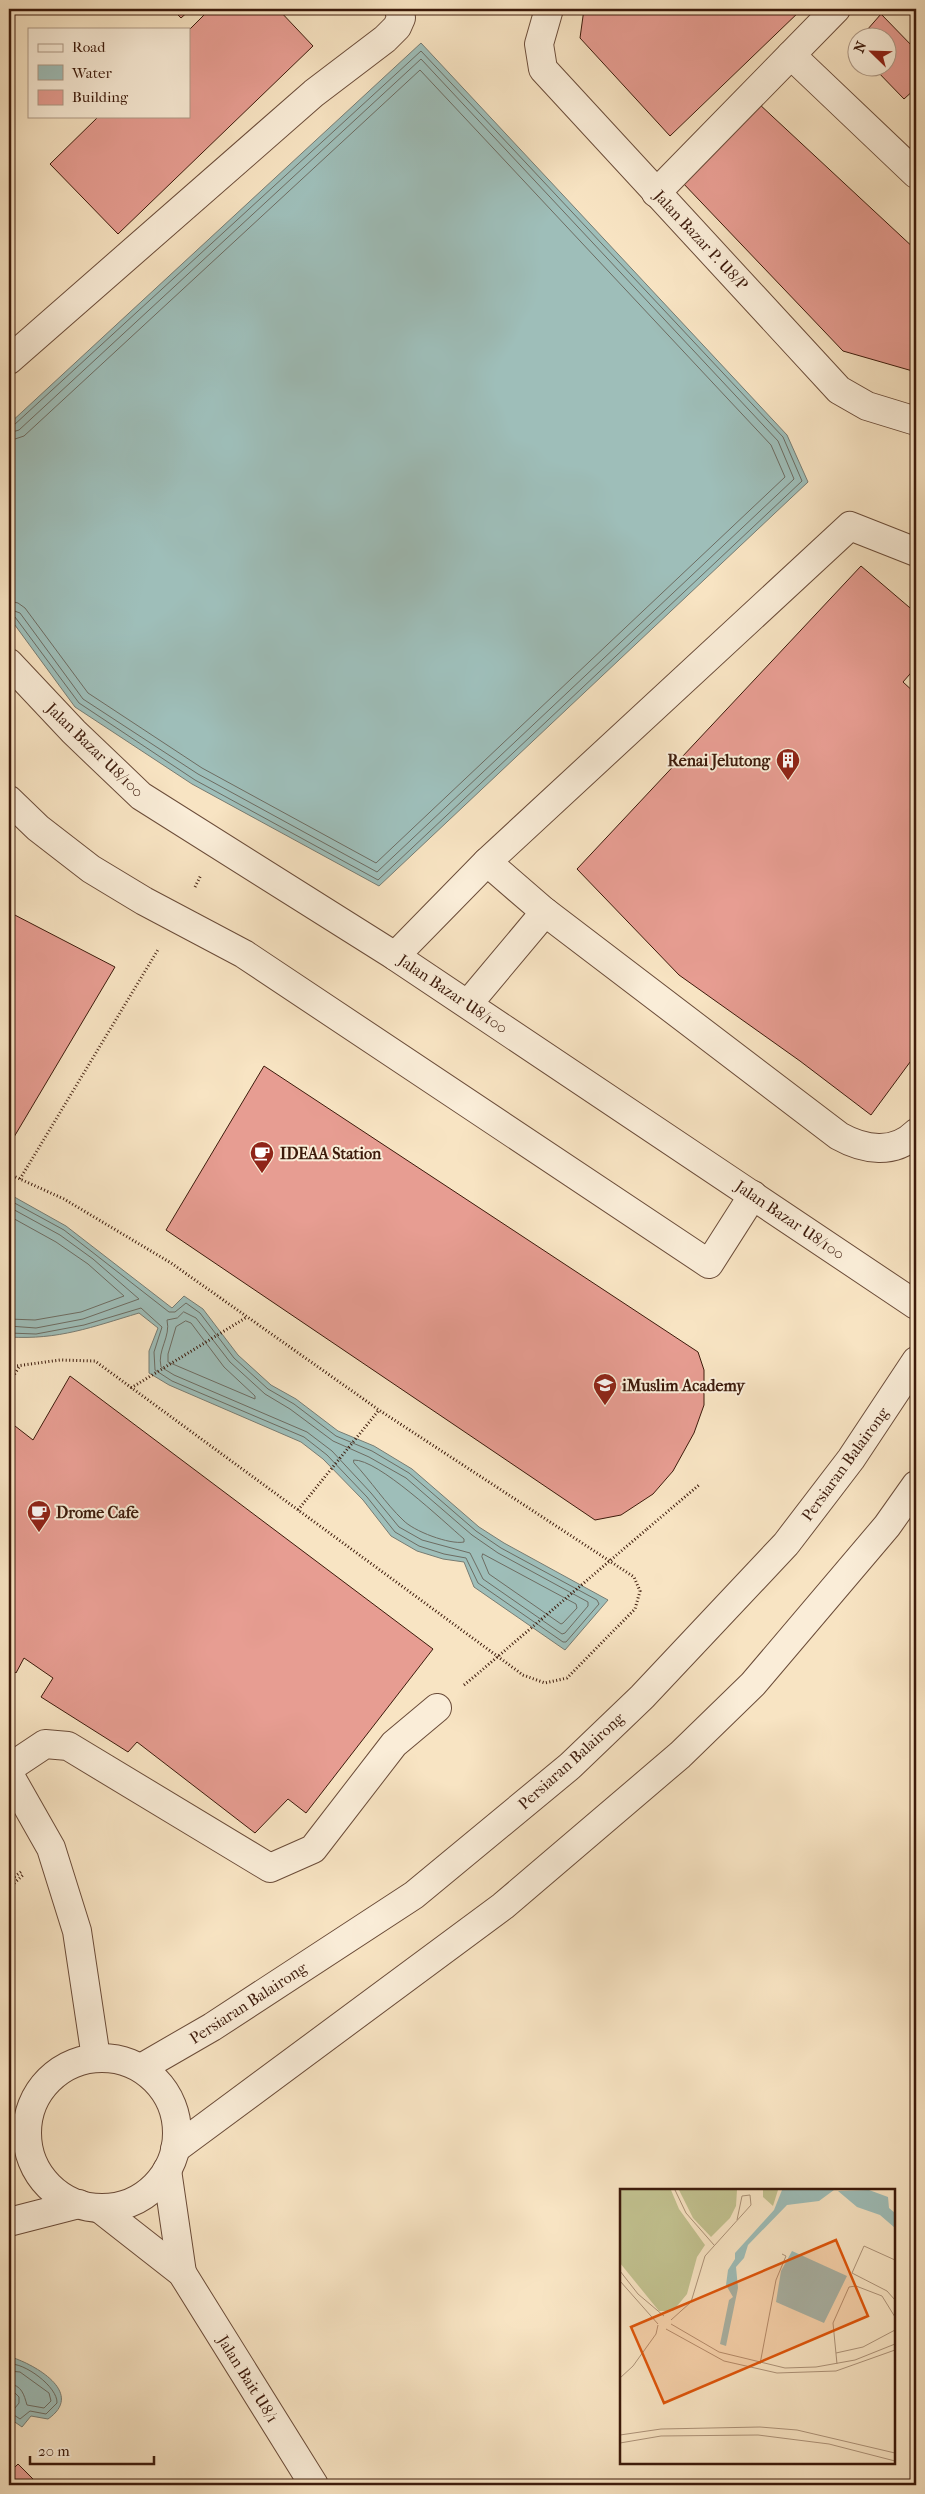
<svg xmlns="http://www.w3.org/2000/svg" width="925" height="2494" viewBox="0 0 925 2494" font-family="'IM FELL French Canon',serif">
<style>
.water{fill:#9ebeb9;stroke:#777c73}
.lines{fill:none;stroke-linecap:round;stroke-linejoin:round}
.shore{stroke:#6d6c62;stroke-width:1}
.building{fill:#e79d92;stroke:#3c1a0b}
.minor-casing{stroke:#6b4c39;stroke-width:30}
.path{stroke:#3c1a0b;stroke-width:3;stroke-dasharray:1 2.5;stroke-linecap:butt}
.minor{stroke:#faedd8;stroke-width:28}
.path-bridge{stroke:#3c1a0b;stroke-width:3;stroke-dasharray:1 2.5;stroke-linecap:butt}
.labels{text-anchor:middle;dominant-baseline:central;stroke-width:4;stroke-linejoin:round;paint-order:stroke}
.street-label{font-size:16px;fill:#3c1a0b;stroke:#faedd8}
.poi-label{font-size:16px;font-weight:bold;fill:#3c1a0b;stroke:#faedd8;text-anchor:start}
.inset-road{fill:none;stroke:#ad9379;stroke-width:1}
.view{fill:#df560c;fill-opacity:0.15;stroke:#df560c;stroke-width:2.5}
.inset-edge{fill:none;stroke:#3c1a0b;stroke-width:2.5}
</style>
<rect width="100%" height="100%" fill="#f8e4c3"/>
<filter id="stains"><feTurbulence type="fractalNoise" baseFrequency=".004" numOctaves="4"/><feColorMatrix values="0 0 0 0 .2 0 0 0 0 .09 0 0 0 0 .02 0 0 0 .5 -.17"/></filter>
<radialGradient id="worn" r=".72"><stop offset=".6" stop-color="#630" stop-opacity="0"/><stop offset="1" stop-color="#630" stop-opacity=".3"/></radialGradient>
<g class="water">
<polygon points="421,43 787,435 808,482 379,886 192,784 75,707 9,617 9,424"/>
<path d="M9,1194L66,1226L172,1308L184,1296L203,1309L238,1355L271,1385L296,1399L338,1431L374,1446L412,1469L479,1527L504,1543L608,1600L565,1650L474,1587L464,1562L443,1559L417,1551L391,1536L363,1500L323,1459L301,1442L169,1385L149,1373V1351L158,1328L139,1313C92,1327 59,1340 9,1337Z"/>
<path d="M14,2358C39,2367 84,2394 48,2419L31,2416L22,2427L9,2418V2408L15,2399L9,2394V2360Z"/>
</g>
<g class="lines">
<g class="shore">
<polyline points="9,427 14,425 421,51 783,437 802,481 378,880 195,780 79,703 15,617 9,615"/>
<polyline points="9,433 19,430 421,59 778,441 794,479 377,872 198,774 83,699 20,613 9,609"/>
<polyline points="9,441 24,436 420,70 771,445 785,477 376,863 202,768 88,693 25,608 18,603 9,601"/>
<polyline points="9,1200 64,1230 169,1312 175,1312 186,1303 200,1313 234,1358 268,1389 294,1404 336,1436 372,1451 409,1473 476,1531 501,1548 597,1600 599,1604 566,1642 563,1642 478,1583 466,1558 444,1554 419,1546 395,1532 367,1497 327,1455 304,1437 172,1381 155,1370 154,1352 162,1327 141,1308 84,1325 36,1334 9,1333"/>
<polyline points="9,1207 60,1235 93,1259 139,1299 83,1319 36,1328 9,1326"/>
<polyline points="9,1216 56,1242 88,1264 124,1296 81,1312 35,1320 9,1319"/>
<path d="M184,1312L196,1318L230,1362L265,1394L290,1409L333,1441L369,1457L406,1478L472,1535L498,1553L588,1602V1606L565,1633L562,1634L483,1579L470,1553L422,1540L399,1527L371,1493L332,1451L307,1432L174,1375L161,1367C157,1350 171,1337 167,1320L177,1318Z"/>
<polygon points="186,1321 191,1323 224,1367 255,1396 255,1399 168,1362 168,1354 176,1327"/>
<path d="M354,1460C378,1459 443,1521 464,1539V1542C450,1545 413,1531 403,1520C386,1504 371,1481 354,1463Z"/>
<polygon points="483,1554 576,1604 577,1608 563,1623 561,1624 489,1574 482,1557"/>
<path d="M9,2364C24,2362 58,2387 57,2403L46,2414L30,2411L20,2419L11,2413L19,2403V2397L13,2391L9,2390"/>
<path d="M9,2371L20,2372L49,2393L51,2401L44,2408L27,2405C24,2395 22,2385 9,2384"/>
</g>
</g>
<g class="building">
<polygon points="172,9 191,9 181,18"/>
<polygon points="210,9 278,9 313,46 118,234 50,164 99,116 189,116 189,30"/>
<polygon points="584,9 802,9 670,136 580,38"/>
<polygon points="881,14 916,50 916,88 904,99 874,68 888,68 888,38 860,38"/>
<polygon points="758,103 916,250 916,372 843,351 681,181"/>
<polygon points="861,566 916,613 916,667 903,682 916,694 916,1054 871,1115 800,1061 679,975 577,869"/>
<polygon points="9,912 115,967 14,1137 9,1134"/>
<polygon points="264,1066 698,1352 704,1370 704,1405 694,1433 673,1471 653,1494 621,1515 595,1520 166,1230"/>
<polygon points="70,1376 433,1649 306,1813 288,1799 255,1833 137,1742 128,1752 41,1697 53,1678 24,1658 16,1673 9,1667 9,1437 15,1426 33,1440"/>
<polygon points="18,2464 39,2485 9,2485 9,2473"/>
</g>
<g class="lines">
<g class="minor-casing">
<g id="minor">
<polyline points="549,9 539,44 543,69 839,390 867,406 916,421"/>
<polyline points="791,55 916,174"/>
<polyline points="656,193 836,9"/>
<polyline points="9,360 314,93 385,39 397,27 401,18 399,9"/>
<path d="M916,552L850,526L487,862L545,912L839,1136C864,1150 894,1155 916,1133"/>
<polyline points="9,663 74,732 141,796 395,956 916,1305"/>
<polyline points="9,800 38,828 91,869 144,901 244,954 709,1264 753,1195"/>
<polyline points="395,956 487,862"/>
<polyline points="468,1004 545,912"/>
<polyline points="9,1768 45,1744 68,1746 270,1868 313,1849 394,1744 437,1708"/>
<polyline points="9,1774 51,1848 77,1931 96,2058"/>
<circle cx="102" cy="2133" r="75"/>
<polyline points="141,2068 212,2027 414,1895 570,1766 642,1697 786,1544 851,1459 916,1361"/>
<polyline points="175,2149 503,1906 680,1755 753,1684 887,1526 916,1485"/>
<polyline points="167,2170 182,2273"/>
<polyline points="99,2208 182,2273 314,2485"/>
<polyline points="9,2222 79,2204"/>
</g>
</g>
<g class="path">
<polyline points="195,887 201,875"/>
<polyline points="9,1174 64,1199 171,1263 379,1410 634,1577 640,1591 635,1609 567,1678 545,1683 523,1675 95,1361 60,1360 9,1367"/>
<polyline points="20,1179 159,948"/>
<polyline points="9,1383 19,1367"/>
<polyline points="131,1388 247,1317"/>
<polyline points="298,1510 379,1410"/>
<polyline points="647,1529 699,1485"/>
<polyline points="464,1685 475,1676"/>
<polyline points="9,1881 22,1871"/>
<polyline points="9,1888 23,1875"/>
</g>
<use href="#minor" class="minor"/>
<polyline class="path-bridge" points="475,1676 647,1529"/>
</g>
<defs>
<g id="building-pin" transform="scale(1.25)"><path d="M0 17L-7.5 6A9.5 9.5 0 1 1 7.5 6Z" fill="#8f2418" stroke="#faedd8"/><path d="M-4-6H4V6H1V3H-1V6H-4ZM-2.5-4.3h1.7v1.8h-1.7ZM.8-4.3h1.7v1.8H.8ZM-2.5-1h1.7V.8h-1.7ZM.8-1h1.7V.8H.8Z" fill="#fff"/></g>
<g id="cafe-pin" transform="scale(1.25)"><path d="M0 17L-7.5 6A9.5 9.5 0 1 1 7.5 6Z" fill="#8f2418" stroke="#faedd8"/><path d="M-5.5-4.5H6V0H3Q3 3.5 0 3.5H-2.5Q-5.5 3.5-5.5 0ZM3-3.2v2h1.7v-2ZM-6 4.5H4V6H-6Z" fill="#fff"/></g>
<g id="school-pin" transform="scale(1.25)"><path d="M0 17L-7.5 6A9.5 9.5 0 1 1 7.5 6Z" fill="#8f2418" stroke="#faedd8"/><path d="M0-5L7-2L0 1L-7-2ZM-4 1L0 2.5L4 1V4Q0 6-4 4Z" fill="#fff"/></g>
</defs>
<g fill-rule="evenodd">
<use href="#building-pin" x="788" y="760"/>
<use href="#cafe-pin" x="262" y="1153"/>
<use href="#school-pin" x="605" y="1385"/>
<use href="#cafe-pin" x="39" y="1512"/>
</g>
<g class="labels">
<g class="street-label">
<text transform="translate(701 240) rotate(47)">Jalan Bazar P. U8/P</text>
<text transform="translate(95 750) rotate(44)">Jalan Bazar U8/100</text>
<text transform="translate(453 994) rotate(34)">Jalan Bazar U8/100</text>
<text transform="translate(790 1220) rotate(34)">Jalan Bazar U8/100</text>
<text transform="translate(845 1464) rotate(-54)">Persiaran Balairong</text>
<text transform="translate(571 1761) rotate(-42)">Persiaran Balairong</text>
<text transform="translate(248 2003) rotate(-33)">Persiaran Balairong</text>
<text transform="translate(248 2379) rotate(58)">Jalan Bait U8/1</text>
</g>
<g class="poi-label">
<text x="770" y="760" text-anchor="end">Renai Jelutong</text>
<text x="280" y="1153">IDEAA Station</text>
<text x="622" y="1385">iMuslim Academy</text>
<text x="56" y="1512">Drome Cafe</text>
</g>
</g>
<g transform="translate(620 2189)">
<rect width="275" height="275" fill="#f8e4c3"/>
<path d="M59,1H117L116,17L110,29L91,48L73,29ZM143,1H158L153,17L143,8Z" fill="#c2c290"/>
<path d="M0,1H51L59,20L85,56L77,68L67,105L53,122H39L0,74Z" fill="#c2c290"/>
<path d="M162,1H214L199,12L167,16L128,56L124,69L116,78L118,99L106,157L100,155L109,111L113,108L106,96L108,81L115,70V64L154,21ZM249,1L268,8L269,19L275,24V39L260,26L237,18L218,2ZM172,62L227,87L204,134L156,113L161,82Z" fill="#9ebeb9"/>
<path class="inset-road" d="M55,1L66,24L94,56M275,71L244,57L232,84L267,102L275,111M0,82L18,105L44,127M0,92L38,135M51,131L71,113L85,67L131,16L130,6L122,7L117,31M51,135L99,163L165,179L196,178L235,171L275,155M46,140L104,172L157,184L216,182L275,161M216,164L243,158L275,141M140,175L156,91L166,67L162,65M217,175L213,134L229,98L236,97L262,107L275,128M0,189L13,177L36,145L38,136M0,246L41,240L140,238L177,241L275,264M0,254L41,247L138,246L209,255L275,272"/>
<path class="view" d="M216,51L248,127L44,214L11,138Z"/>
<rect width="275" height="275" class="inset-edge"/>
</g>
<rect width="925" height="2494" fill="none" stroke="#f8e4c3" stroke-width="30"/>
<rect x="10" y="10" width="905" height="2474" fill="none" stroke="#3c1a0b" stroke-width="2.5"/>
<rect x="15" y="15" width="895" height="2464" fill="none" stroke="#3c1a0b"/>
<rect x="28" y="28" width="162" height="90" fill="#faedd8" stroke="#ae9986"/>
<rect x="38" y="44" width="25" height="8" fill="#faedd8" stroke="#ae9986"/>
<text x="72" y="52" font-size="15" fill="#3c1a0b">Road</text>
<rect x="38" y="65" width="25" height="15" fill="#9ebeb9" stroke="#ae9986"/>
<text x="72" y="78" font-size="15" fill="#3c1a0b">Water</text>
<rect x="38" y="90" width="25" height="15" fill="#e79d92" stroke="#ae9986"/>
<text x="72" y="102" font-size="15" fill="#3c1a0b">Building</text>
<g transform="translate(872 52) rotate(293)"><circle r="24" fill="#faedd8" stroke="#ae9986"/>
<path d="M0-4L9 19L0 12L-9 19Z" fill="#8f2418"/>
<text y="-8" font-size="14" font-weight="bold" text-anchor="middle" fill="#3c1a0b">N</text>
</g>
<path d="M30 2456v8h124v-8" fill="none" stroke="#3c1a0b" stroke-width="2.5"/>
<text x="38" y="2456" font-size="15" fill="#3c1a0b" stroke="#faedd8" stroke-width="4" paint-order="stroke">20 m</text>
<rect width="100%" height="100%" filter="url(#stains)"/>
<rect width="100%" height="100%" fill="url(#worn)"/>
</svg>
